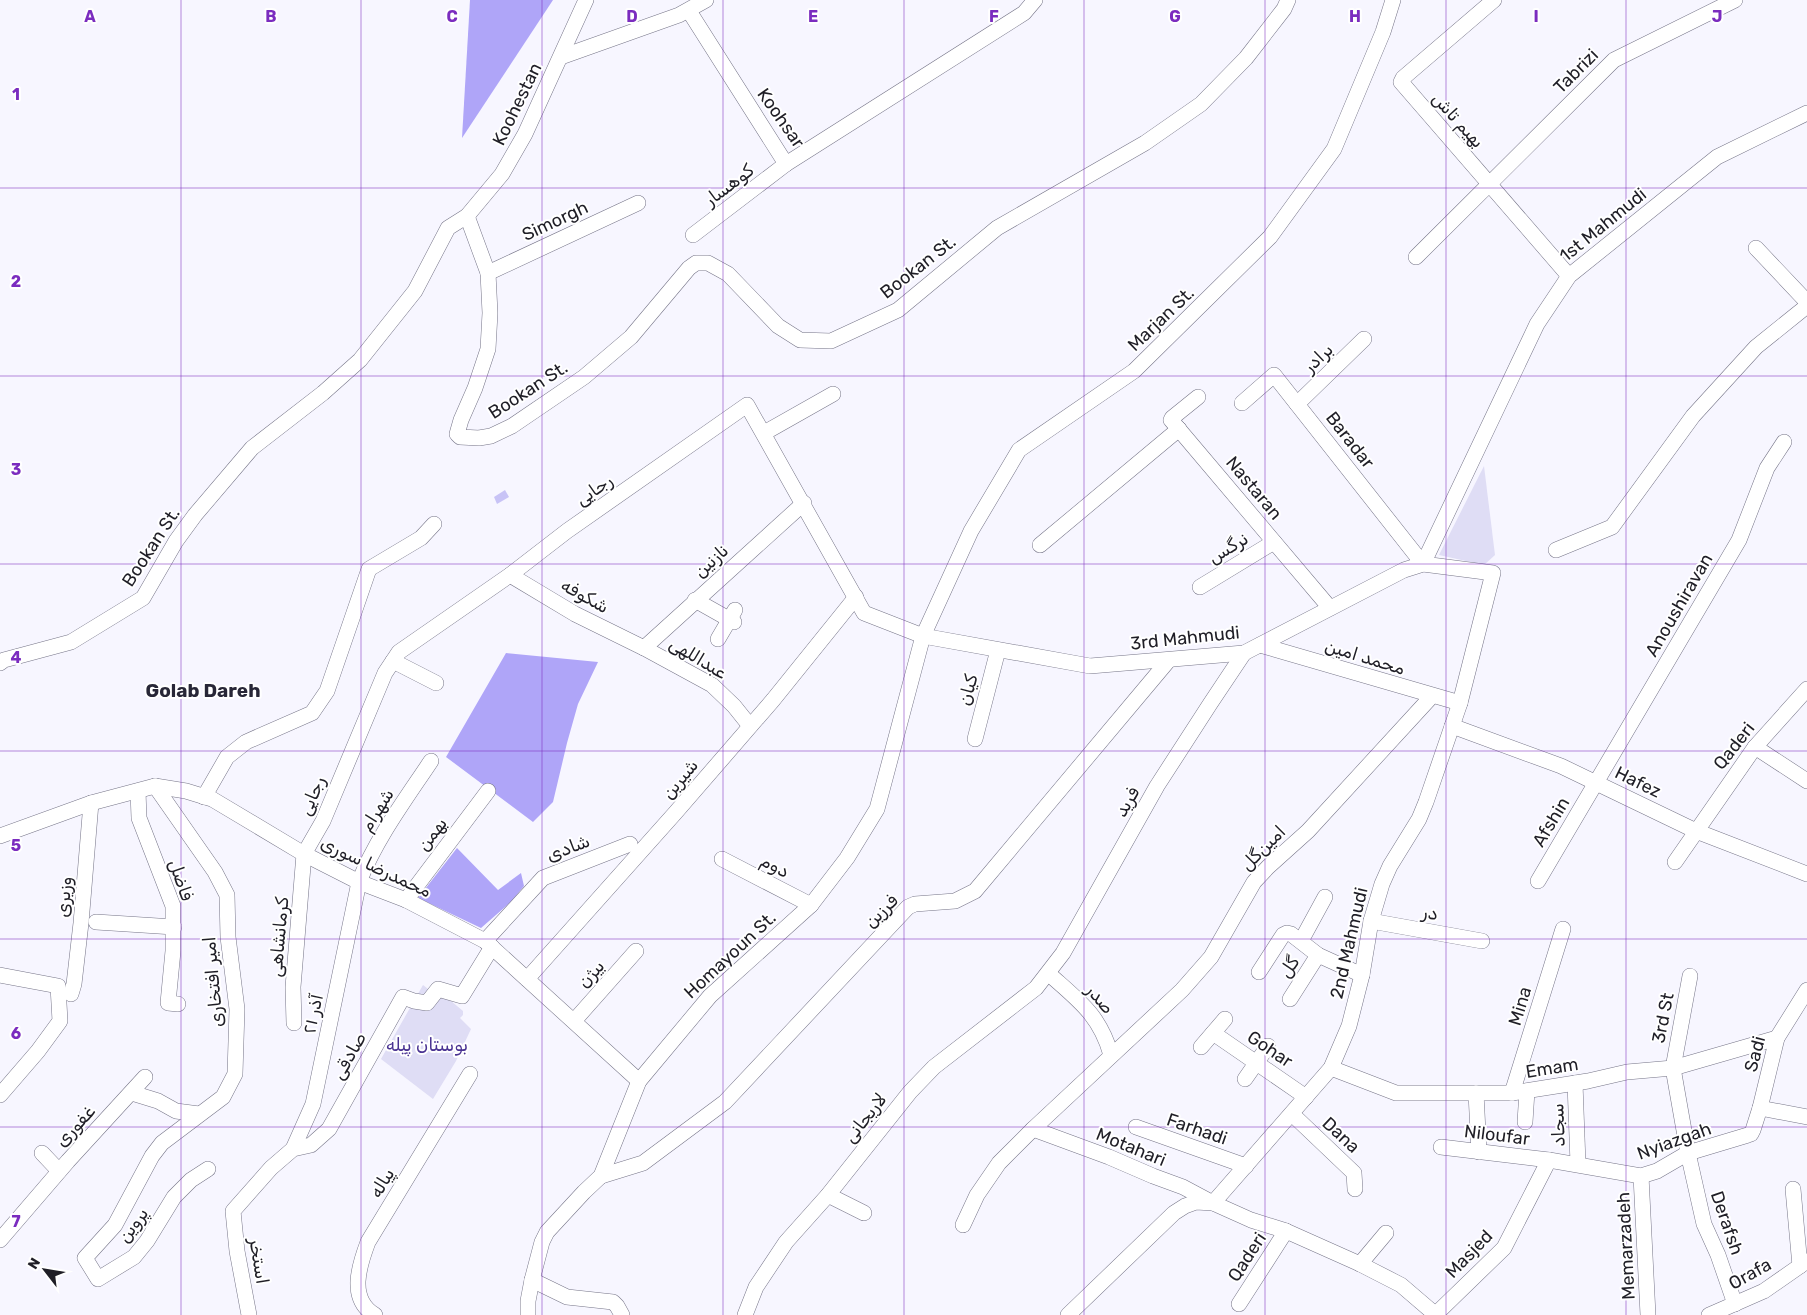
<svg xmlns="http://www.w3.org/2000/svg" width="1807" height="1315" viewBox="0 0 1807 1315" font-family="Rubik,'Noto Naskh Arabic',sans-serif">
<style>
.green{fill:#dfddf5}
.forest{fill:#afa5f8}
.water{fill:#c8c3f6}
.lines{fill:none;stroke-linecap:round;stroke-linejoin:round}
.minor-casing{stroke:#767588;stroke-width:16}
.minor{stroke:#fff;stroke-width:15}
.grid{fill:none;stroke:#7b2cbf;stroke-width:1;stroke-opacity:0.55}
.labels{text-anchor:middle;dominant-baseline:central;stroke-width:4;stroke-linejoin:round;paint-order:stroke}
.street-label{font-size:18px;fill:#1f1e26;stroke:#fff}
.park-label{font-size:18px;fill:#4a3392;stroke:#fff}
.neighbourhood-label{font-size:19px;font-weight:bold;fill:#282737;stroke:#fff}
.grid-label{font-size:16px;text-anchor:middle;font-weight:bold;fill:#7b2cbf;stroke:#fff;stroke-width:4;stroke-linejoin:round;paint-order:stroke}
</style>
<rect width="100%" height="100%" fill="#f7f6ff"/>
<g class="green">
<polygon points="1484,466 1495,555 1484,565 1439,555"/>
<polygon points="423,985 432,992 439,991 463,1011 463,1015 460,1018 471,1029 456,1061 433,1099 381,1059"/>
</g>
<g class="forest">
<polygon points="470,0 553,0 462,138"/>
<polygon points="506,653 598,662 578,704 567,743 553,802 533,822 446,757"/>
<polygon points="457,848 498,890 521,873 524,886 511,902 481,928 418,898"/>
</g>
<polygon class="water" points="505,490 509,497 497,504 494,497"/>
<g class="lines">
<g class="minor-casing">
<g id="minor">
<polyline points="1494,0 1403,78 1401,82 1569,276"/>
<polyline points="689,11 786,164 1024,13 1035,0"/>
<polyline points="561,57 679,15 706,0"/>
<polyline points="467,216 488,273 490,313 488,349 475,388 461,420 457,434 460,437 479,438 491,436 512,426 584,377 631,337 689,268 696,263 708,263 728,274 778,326 800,340 831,341 898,310 997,228 1145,143 1201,104 1246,58 1284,9 1288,0"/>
<polyline points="693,235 786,164"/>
<polyline points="1756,248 1807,302"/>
<polyline points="1416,257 1614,60 1735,0"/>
<polyline points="488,273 638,203"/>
<polyline points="1198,397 1172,418 1171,420 1330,608"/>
<polyline points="1242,403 1274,375 1423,564 1537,324 1569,276 1717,157 1807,113"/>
<polyline points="1297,404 1364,339"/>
<polyline points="764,433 833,394"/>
<polyline points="1040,545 1179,429"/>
<polyline points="1556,550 1612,527 1693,416 1756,347 1807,306"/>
<polyline points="510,575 575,614 644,648 712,685 734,706 750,726"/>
<polyline points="1200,587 1274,542"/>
<polyline points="695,600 734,622"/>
<polyline points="718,639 735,610"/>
<polyline points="1260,645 1460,703"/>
<polyline points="644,648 804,503"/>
<polyline points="393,661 436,683"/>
<polyline points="0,663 4,660 71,642 143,598 176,541 195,515 252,448 323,393 360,360 415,291 448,228 467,216 502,174 525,134 586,0"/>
<polyline points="1452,726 1561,766 1696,831 1807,874"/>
<polyline points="975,739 998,650"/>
<polyline points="1755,747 1807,781"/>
<polyline points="155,786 215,872 227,895 228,937 237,1009 235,1074 223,1097 162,1143 152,1156 115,1225 85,1258 98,1279 134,1257 147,1241 174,1197 191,1180 208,1169"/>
<polyline points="138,791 139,818 173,906 173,951 168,1003 178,1004"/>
<polyline points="204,797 227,757 246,742 312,713 327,691 369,569 421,538 434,524"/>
<polyline points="0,836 91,803 155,786 186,791 212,799 304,854 359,882 406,900 485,941 639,1081"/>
<polyline points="722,859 811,905"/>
<polyline points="1675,862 1755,747 1807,689"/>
<polyline points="1538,881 1739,540 1767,468 1784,442"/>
<polyline points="406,900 488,791"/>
<polyline points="1371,921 1482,941"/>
<polyline points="96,922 174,927"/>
<polyline points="485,941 543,878 630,844"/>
<polyline points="1301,941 1325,897"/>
<polyline points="1259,972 1283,935 1287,933 1291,934 1318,955 1362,975"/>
<path d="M1049,974C1078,1000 1100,1015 1111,1055"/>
<polyline points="0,975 58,986 60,1021 38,1051 0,1095"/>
<polyline points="1690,976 1673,1068 1688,1153 1704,1224 1718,1255 1735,1304"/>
<polyline points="527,979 676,812 773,700 856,597"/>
<polyline points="71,994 74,984 81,923 91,803"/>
<polyline points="1290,999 1318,955"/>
<polyline points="574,1021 636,951"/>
<polyline points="294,1023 293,987 304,854 323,821 385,673 399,652 510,575 567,531 747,405 864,613 923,636 1090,666 1244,653 1404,570 1423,564 1493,573 1460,703 1426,802 1419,819 1390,866 1382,884 1371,921 1362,975 1349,1026 1331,1068 1213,1203 1183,1187 1153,1176 1109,1157 1033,1129"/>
<polyline points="1213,1033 1306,1097"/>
<polyline points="1201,1047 1225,1019"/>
<polyline points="1331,1068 1396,1093 1512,1093 1588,1081 1627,1072 1673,1068 1777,1038"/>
<polyline points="1245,1079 1268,1046"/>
<polyline points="1575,1083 1578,1164"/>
<polyline points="132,1093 158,1101 176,1111 199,1114"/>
<polyline points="1476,1093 1479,1152"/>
<polyline points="1512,1093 1563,929"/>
<polyline points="1760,1108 1807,1117"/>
<polyline points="1292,1114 1354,1173 1355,1189"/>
<polyline points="1525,1122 1527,1091"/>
<polyline points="1136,1127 1246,1166"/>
<polyline points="1441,1147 1549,1160 1641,1176 1657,1171 1688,1153 1748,1135 1751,1134 1753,1130 1760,1108 1777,1038 1807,990"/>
<path d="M293,1149L313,1104L359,882C376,839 405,800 431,761"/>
<polyline points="42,1153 59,1171"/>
<polyline points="601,1176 643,1163 725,1102 908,907 915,904 955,901 975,891 1168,661"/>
<polyline points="1641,1176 1648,1315"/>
<polyline points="1793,1189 1800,1266"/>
<polyline points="828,1195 864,1213"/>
<polyline points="963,1225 977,1195 999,1163 1033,1129 1182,990 1211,957 1254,882 1268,867 1308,831 1432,696"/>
<polyline points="0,1240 68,1161 145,1077"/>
<polyline points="1360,1264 1386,1233"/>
<polyline points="532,1280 567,1297 613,1302 617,1306 622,1315"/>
<polyline points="1239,1304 1286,1231"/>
<polyline points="249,1315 237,1251 233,1211 271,1168 293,1149 311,1145 329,1129 403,997 414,1001 427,1003 438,989 462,996 492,947"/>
<path d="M375,1315C348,1299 359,1266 368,1242L470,1074"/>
<polyline points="528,1315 528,1301 532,1280 542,1242 547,1232 584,1192 601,1176 639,1081 710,996 811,905 847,858 877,809 923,636 971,531 1019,450 1134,371 1270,237 1334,149 1383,32 1393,0"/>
<polyline points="745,1315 756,1287 786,1242 828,1195 910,1092 934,1067 1036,988 1063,953 1157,786 1210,704 1244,653"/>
<polyline points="1068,1315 1174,1213 1185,1206 1196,1202 1213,1203 1251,1220 1286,1231 1360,1264 1401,1285 1436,1315"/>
<polyline points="1435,1315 1504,1248 1549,1160"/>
<polyline points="1709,1315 1764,1291 1807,1261"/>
</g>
</g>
<use href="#minor" class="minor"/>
</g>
<path class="grid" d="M181,0V1315M361,0V1315M542,0V1315M723,0V1315M904,0V1315M1084,0V1315M1265,0V1315M1446,0V1315M1626,0V1315M0,188H1807M0,376H1807M0,564H1807M0,751H1807M0,939H1807M0,1127H1807"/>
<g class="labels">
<g class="street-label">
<text transform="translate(1576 71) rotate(-45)">Tabrizi</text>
<text transform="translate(517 104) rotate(-64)">Koohestan</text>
<text transform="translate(781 118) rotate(55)">Koohsar</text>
<text transform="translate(1458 120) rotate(48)">بهیم تاش</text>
<text transform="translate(729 185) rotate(-37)">کوهسار</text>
<text transform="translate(555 221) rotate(-25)">Simorgh</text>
<text transform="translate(1603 225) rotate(-39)">1st Mahmudi</text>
<text transform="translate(918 267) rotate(-38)">Bookan St.</text>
<text transform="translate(1161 319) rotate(-44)">Marjan St.</text>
<text transform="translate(1318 358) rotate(-44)">برادر</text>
<text transform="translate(528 390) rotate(-33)">Bookan St.</text>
<text transform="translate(1350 440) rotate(52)">Baradar</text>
<text transform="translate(1254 488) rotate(50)">Nastaran</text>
<text transform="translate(594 490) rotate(-35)">رجایی</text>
<text transform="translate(151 547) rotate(-57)">Bookan St.</text>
<text transform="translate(1228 548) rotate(-31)">نرگس</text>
<text transform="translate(711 561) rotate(-42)">نازنین</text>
<text transform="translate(585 596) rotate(29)">شکوفه</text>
<text transform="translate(1679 605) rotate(-60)">Anoushiravan</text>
<text transform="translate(1185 638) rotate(-6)">3rd Mahmudi</text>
<text transform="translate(1365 657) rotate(17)">محمد امین</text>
<text transform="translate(698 658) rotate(31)">عبداللهی</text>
<text transform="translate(968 690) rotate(-76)">کیان</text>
<text transform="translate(1734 746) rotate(-52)">Qaderi</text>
<text transform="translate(680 779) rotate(-50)">شیرین</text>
<text transform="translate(1638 782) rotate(26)">Hafez</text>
<text transform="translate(312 796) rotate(-67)">رجایی</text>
<text transform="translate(1127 802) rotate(-60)">فرید</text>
<text transform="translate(377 810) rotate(-58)">شهرام</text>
<text transform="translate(1551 822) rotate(-59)">Afshin</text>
<text transform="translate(432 834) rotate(-53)">بهمن</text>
<text transform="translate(568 848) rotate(-21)">شادی</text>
<text transform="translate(1263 848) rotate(-45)">امین‌گل</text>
<text transform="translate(775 866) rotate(28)">دوم</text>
<text transform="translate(376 867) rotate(25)">محمدرضا سوری</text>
<text transform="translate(181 880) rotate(71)">فاضل</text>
<text transform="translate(64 897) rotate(-85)">وزیری</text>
<text transform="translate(881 911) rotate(-44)">فرزین</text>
<text transform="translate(1430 913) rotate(10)">در</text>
<text transform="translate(279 937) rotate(-85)">کرمانشاهی</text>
<text transform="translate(1349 943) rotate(-77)">2nd Mahmudi</text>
<text transform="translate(730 955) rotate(-43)">Homayoun St.</text>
<text transform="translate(1289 967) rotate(-56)">گل</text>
<text transform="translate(591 974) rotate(-49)">بیژن</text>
<text transform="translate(213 982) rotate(-95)">امیر افتخاری</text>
<text transform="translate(1100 999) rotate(50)">صدر</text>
<text transform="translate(1520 1006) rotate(-73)">Mina</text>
<text transform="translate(313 1014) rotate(-78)">۲۱ آذر</text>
<text transform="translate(1663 1018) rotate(-79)">3rd St</text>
<text transform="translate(1270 1049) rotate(34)">Gohar</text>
<text transform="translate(1755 1054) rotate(-75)">Sadi</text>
<text transform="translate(349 1056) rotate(-61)">صادقی</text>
<text transform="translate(1552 1068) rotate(-9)">Emam</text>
<text transform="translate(865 1118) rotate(-52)">لاریجانی</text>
<text transform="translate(1558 1125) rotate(-92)">سجاد</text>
<text transform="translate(75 1126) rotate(-47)">غفوری</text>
<text transform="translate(1197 1129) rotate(19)">Farhadi</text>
<text transform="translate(1341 1135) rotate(43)">Dana</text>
<text transform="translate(1497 1135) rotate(7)">Niloufar</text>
<text transform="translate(1674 1141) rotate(-20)">Nyiazgah</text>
<text transform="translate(1131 1147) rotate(22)">Motahari</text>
<text transform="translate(382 1183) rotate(-59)">پیاله</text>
<text transform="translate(1727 1223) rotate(71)">Derafsh</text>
<text transform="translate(133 1225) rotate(-54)">پروین</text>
<text transform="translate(1626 1246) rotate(-93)">Memarzadeh</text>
<text transform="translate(1469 1254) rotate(-46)">Masjed</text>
<text transform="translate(1247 1257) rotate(-57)">Qaderi</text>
<text transform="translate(259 1261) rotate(81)">استخر</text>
<text transform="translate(1750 1274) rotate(-29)">Orafa</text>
</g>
<g class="park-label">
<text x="427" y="1045">بوستان پیله</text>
</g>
<g class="neighbourhood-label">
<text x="203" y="690">Golab Dareh</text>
</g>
</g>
<g class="grid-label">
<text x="90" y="22">A</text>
<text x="271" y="22">B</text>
<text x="452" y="22">C</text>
<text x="632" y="22">D</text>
<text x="813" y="22">E</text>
<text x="994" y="22">F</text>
<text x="1175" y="22">G</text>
<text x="1355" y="22">H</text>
<text x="1536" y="22">I</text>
<text x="1717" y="22">J</text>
<text x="16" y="100">1</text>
<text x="16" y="287">2</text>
<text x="16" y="475">3</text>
<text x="16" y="663">4</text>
<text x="16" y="851">5</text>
<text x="16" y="1039">6</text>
<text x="16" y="1227">7</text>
</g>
<g transform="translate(45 1270) rotate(301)" stroke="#ffffff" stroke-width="4" paint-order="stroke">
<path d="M0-4L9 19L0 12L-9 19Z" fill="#1f1e26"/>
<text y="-8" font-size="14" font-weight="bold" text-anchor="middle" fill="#1f1e26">N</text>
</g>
</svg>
